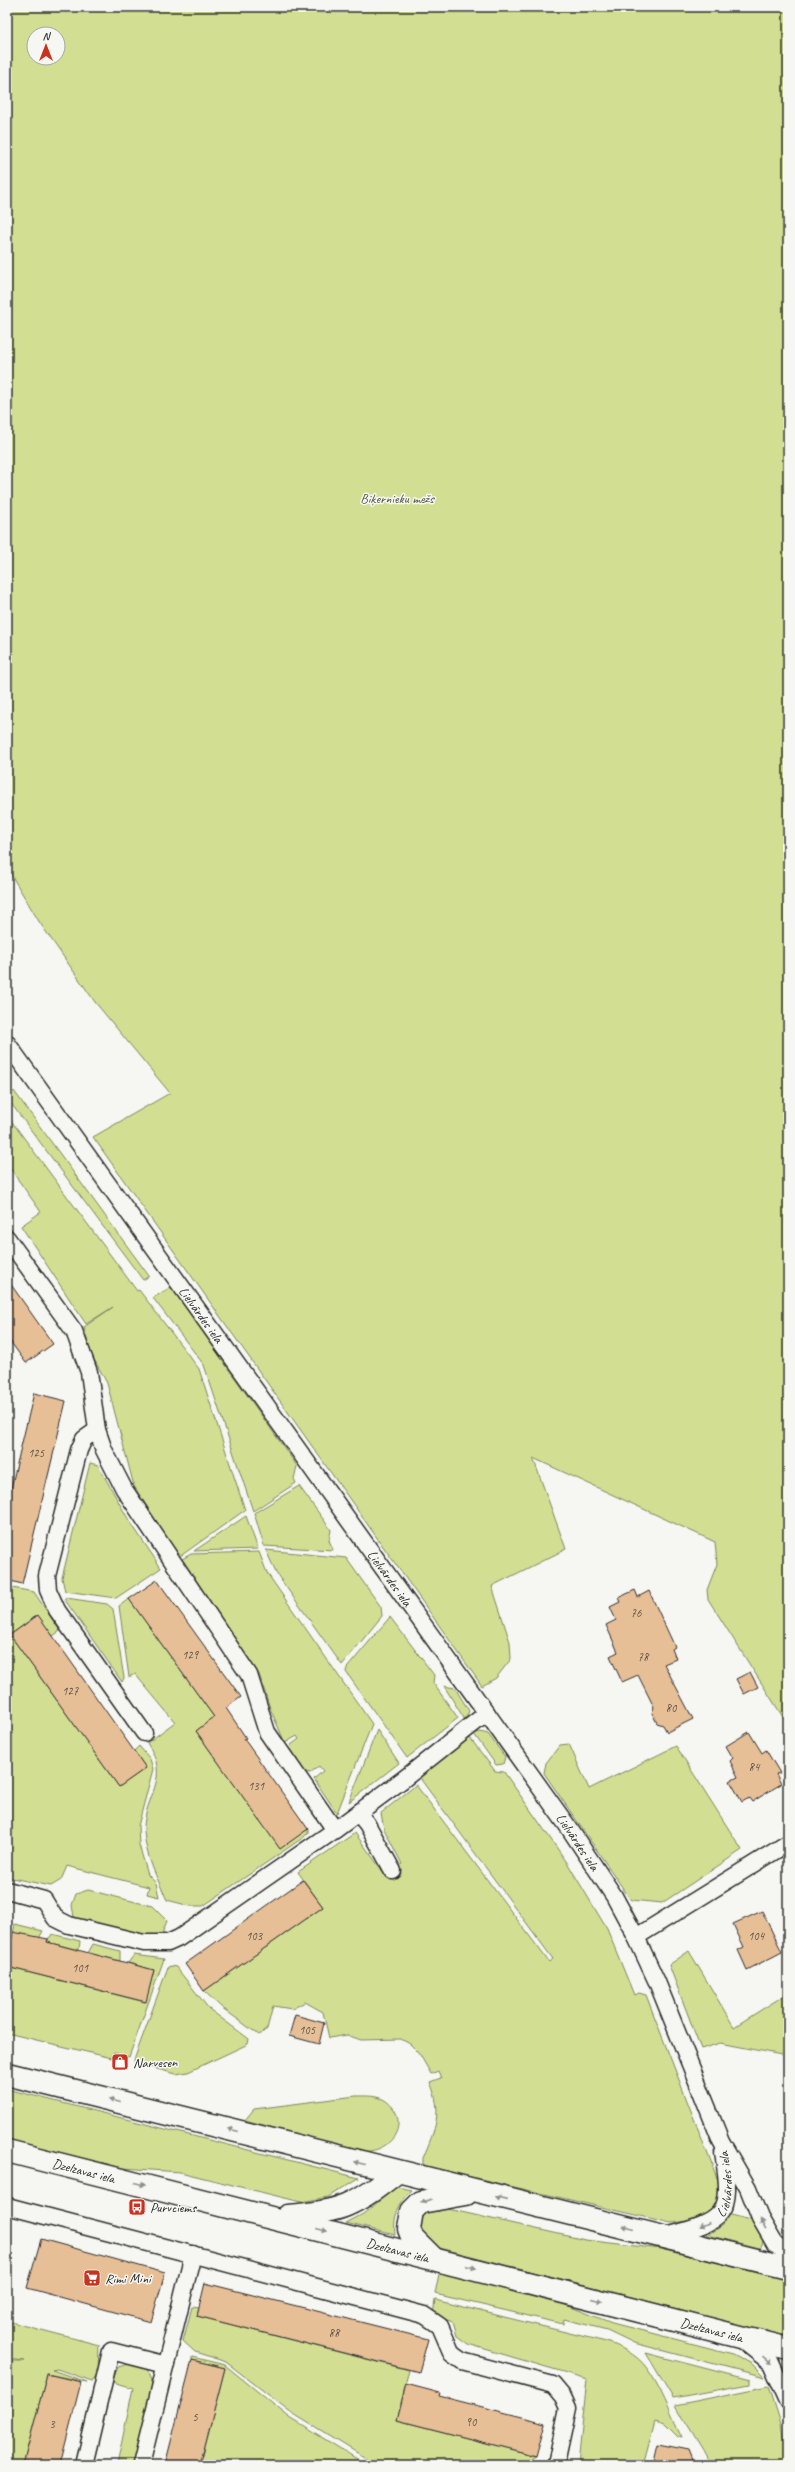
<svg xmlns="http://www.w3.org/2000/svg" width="795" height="2472" viewBox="0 0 795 2472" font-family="Caveat,sans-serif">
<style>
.green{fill:#d2df92;stroke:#7e855e;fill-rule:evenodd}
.building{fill:#e7bf97;stroke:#2b2b2b}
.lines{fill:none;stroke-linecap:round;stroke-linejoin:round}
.minor-casing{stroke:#2b2b2b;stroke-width:19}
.secondary-casing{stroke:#2b2b2b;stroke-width:25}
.minor{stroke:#f6f6f2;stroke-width:16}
.secondary{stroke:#f6f6f2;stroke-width:22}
.oneway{fill:#90908e}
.labels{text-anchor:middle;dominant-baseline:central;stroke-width:3;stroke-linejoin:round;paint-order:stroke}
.number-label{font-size:12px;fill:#5a5046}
.park-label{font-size:14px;fill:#555845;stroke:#f6f6f2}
.street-label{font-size:14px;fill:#2b2b2b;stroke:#f6f6f2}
.poi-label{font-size:14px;fill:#2b2b2b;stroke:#f6f6f2;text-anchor:start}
</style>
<rect width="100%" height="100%" fill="#f6f6f2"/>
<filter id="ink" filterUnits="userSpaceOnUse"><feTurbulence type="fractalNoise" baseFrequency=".025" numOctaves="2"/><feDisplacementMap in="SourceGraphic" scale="8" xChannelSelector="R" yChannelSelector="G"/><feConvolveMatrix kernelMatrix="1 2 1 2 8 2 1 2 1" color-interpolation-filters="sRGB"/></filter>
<g filter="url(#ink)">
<g class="green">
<path d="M7,7H788V1725L708,1599L707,1590L717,1564L715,1542L533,1458L566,1549L492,1586L510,1642L511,1659L496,1678L482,1686L93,1137L170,1093L95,1002L40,923L7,868ZM34,34H58V58H34Z"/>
<polygon points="14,1091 149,1276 143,1280 7,1098"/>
<polygon points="7,1115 137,1291 139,1290 199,1369 245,1510 179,1557 134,1486 107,1383 90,1352 84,1327 113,1307 86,1324 21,1226 41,1212 7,1164"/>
<polygon points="171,1287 297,1466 294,1479 296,1483 253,1511 204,1365 153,1298"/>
<polygon points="90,1463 98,1465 127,1517 161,1568 116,1598 65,1591 62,1578"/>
<polygon points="299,1486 331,1530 329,1540 333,1550 264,1546 254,1513"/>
<polygon points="246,1516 258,1549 194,1551"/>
<polygon points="266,1550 346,1558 381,1607 382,1616 342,1665 276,1573"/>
<polygon points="259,1552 267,1573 372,1724 337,1813 314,1779 323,1771 319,1766 310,1773 305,1772 290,1750 291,1745 299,1739 297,1736 285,1743 270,1708 259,1674 182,1559 191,1554"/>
<polygon points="7,1587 34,1592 60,1631 53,1636 37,1615 10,1635 119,1787 146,1768 134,1751 139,1746 150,1759 153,1769 138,1826 139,1845 148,1875 156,1883 159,1897 147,1894 149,1887 67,1866 61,1880 51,1886 7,1877"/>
<polygon points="66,1598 107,1604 113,1609 124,1678 122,1682 65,1600"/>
<path d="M129,1599L214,1717L196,1731L280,1848L308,1829V1833L304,1837L203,1906H190L167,1900C157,1878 145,1855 144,1830C144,1794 172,1780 147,1743L175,1722L135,1674L129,1677L119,1606Z"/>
<polygon points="390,1617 434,1675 433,1683 458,1718 407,1758 346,1672 347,1668"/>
<polygon points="444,1686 455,1688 469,1711 465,1720"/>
<polygon points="377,1730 399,1763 349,1802"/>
<polygon points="480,1732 488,1734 505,1757 503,1764 496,1765 474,1734"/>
<path d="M470,1738L495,1771L504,1772L568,1864L607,1929L634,1995L639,1993L646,1995L719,2183C719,2188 720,2197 717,2202C708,2218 688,2222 671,2223L427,2167L423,2164V2158C436,2127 443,2113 430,2082L441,2078L438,2071L431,2074L419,2053L410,2044L401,2039L361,2040L347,2035L329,2038L323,2012L305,2002L292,2009L273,2006L267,2029L259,2035L221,2007L204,1991L323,1907L298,1872L355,1833L386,1876L402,1864L384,1829L381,1813L416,1785L549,1962L553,1959L422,1781L420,1776Z"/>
<polygon points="569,1744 589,1789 676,1746 742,1850 662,1903 631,1900 544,1773 546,1763 560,1745"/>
<polygon points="88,1890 152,1906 167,1921 161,1936 151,1938 74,1917 72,1905 76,1894"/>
<polygon points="15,1924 43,1931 38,1940 13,1934"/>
<polygon points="52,1934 80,1941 79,1950 47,1942"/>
<polygon points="93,1944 120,1951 120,1961 88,1953"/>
<polygon points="689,1951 734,2027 788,1993 788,2056 720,2043 701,2049 669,1965"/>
<polygon points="134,1955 164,1959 129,2057 114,2053 112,2058 7,2033 7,1967 145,2002 154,1970 128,1963"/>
<polygon points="171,1966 176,1967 209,2009 249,2039 248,2044 188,2072 176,2074 135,2063 134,2060 168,1967"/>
<polygon points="7,2089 359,2178 328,2197 301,2202 180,2172 123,2168 7,2139"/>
<path d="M356,2096C365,2096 378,2095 386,2101C412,2120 393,2155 359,2151L245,2120L254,2109Z"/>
<path d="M397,2187L412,2190C398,2204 393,2216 395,2235L346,2223L363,2214Z"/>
<polygon points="439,2207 585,2240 661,2249 788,2279 788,2337 432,2246 421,2238 419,2218 421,2214"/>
<polygon points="731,2214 751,2219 763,2241 761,2247 758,2248 707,2235 721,2226"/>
<polygon points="440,2269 540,2295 612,2323 733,2354 752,2364 765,2377 634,2343 607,2330 564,2319 563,2324 435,2294"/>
<path d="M435,2300L606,2342C617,2346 627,2350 636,2357C656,2372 670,2414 682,2437L678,2436L665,2423L655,2420L643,2465H578L587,2379L468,2344L457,2336L453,2322L433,2315Z"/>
<polygon points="192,2307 199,2308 197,2316 409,2370 397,2420 537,2456 519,2465 377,2465 292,2413 226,2362 195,2352 183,2341"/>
<polygon points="7,2321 99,2345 98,2373 92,2381 57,2369 52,2370 87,2382 47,2374 23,2465 7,2465 7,2361 24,2361 7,2359"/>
<polygon points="646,2353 750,2380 750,2384 673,2398"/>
<polygon points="192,2357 225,2365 290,2418 367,2465 200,2465 225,2368 192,2360"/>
<polygon points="136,2362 147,2366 152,2380 151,2390 132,2465 117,2465 133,2388 112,2382 118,2367"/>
<path d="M769,2386L781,2424L788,2465H711C701,2444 687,2426 676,2405Z"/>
</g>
<g class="building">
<polygon points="7,1279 53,1344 26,1363 7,1337"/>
<polygon points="34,1393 66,1401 22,1584 7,1580 7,1505"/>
<polygon points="157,1580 241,1697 226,1708 246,1738 244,1739 308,1829 280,1849 196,1731 214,1717 129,1599"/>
<polygon points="635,1590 638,1597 649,1591 675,1647 672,1649 676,1659 664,1664 693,1719 667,1732 663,1725 657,1723 652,1713 654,1707 638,1675 622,1682 610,1656 618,1652 606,1625 616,1620 610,1607 620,1602 618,1598"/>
<polygon points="38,1615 146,1768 119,1787 10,1635"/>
<polygon points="750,1672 758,1687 744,1694 736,1679"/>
<polygon points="749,1732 762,1753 766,1750 780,1773 776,1774 781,1784 752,1802 749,1798 742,1802 730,1781 738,1777 730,1761 733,1758 726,1746"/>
<polygon points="303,1880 323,1907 204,1991 185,1964"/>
<polygon points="762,1911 782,1952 747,1970 738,1950 744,1947 733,1924"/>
<polygon points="13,1932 48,1939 47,1942 154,1970 146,2002 7,1967"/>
<polygon points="295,2015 324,2023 319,2044 289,2036"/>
<polygon points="41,2239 165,2273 151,2322 27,2288"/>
<polygon points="205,2283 428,2339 419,2372 197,2316"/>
<polygon points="192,2360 225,2368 200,2465 165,2465"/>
<polygon points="47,2374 81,2382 60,2465 23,2465"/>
<polygon points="406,2384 440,2393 439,2396 546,2423 537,2456 397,2420"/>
<polygon points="658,2444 689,2450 695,2465 653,2465"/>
</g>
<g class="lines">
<g class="minor-casing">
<g id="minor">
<path id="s1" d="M7,1043L569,1828L614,1896L636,1937L657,1982L721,2141L748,2188L760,2218L775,2244L788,2252"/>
<polyline points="7,1238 74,1331 89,1372 97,1430 104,1450 124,1489 249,1675 267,1732 335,1830"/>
<polyline points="97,1430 84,1439 79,1450 47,1576 48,1590 57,1610 144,1733"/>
<polyline points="358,1813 367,1824 393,1871"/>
<polyline points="7,1890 44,1900 55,1918 69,1925 144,1943 168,1943 179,1938 335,1830 405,1778 487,1713"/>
<polyline points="636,1937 788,1843"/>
<polyline points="7,2206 424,2315 440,2326 452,2354 462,2361 553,2385 563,2397 568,2408 556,2464 553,2465"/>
<path id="s2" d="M666,2236C725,2221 734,2215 723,2153"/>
<polyline points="742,2340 771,2363 788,2401"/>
<polyline points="84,2465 111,2351 166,2365"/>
<polyline points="141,2465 193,2254"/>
</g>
</g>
<g class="secondary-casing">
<g id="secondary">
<polyline points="7,2074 788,2268"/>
<path id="s3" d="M7,2151L788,2349"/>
<path d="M288,2216C342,2212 355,2205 397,2172"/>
<polyline points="432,2257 412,2237 409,2229 412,2211 421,2202 466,2194"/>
</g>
</g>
<use href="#minor" class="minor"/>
<use href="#secondary" class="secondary"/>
</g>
<defs><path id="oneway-solid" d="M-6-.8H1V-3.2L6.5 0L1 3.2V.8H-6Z"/></defs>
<g class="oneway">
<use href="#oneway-solid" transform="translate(115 2101) rotate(-166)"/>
<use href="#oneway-solid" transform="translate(233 2130) rotate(-166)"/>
<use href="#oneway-solid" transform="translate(359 2163) rotate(-166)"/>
<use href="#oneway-solid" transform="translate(140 2184) rotate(14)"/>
<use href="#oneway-solid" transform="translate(501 2198) rotate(-167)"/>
<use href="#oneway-solid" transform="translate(426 2201) rotate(160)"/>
<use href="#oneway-solid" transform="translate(763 2224) rotate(-119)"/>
<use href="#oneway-solid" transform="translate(704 2225) rotate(155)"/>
<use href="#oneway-solid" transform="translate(628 2227) rotate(-166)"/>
<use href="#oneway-solid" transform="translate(322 2230) rotate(14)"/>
<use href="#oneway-solid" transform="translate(471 2267) rotate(14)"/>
<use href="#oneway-solid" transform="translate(597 2300) rotate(14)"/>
<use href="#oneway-solid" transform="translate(767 2360) rotate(41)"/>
</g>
</g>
<defs>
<g id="shop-square" transform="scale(0.9)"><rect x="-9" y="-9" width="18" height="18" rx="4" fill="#c8321e" stroke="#f6f6f2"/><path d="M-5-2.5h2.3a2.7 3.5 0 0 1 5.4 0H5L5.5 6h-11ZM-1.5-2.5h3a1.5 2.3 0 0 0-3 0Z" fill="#fff"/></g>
<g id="bus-square" transform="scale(0.9)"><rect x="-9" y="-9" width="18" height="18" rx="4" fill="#c8321e" stroke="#f6f6f2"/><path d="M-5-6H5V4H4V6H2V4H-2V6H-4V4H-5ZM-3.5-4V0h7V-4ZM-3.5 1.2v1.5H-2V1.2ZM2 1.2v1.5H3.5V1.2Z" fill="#fff"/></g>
<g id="supermarket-square" transform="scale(0.9)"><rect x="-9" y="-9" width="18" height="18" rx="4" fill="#c8321e" stroke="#f6f6f2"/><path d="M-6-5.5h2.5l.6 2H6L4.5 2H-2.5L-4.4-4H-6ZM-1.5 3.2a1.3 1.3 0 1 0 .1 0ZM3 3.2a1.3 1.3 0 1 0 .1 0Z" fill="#fff"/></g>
</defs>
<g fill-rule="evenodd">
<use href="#shop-square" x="120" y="2062"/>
<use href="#bus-square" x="137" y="2207"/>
<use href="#supermarket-square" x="92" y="2278"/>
</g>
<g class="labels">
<g class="number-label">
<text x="36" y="1453">125</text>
<text x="636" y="1613">76</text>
<text x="190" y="1655">129</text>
<text x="643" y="1657">78</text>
<text x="70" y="1691">127</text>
<text x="671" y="1708">80</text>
<text x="754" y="1767">84</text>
<text x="256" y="1786">131</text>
<text x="254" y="1936">103</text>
<text x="756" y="1936">104</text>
<text x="80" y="1968">101</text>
<text x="307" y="2030">105</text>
<text x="334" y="2333">88</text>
<text x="195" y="2417">5</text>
<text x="471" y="2422">90</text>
<text x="52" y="2424">3</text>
</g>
<g class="park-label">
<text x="397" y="498">Biķernieku mežs</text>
</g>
<g class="street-label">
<text stroke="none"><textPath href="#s1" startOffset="334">Lielvārdes iela</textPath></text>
<text stroke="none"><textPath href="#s1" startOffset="658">Lielvārdes iela</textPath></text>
<text stroke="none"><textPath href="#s1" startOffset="982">Lielvārdes iela</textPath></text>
<text stroke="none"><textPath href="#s3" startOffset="79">Dzelzavas iela</textPath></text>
<text stroke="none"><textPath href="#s2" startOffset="90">Lielvārdes iela</textPath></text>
<text stroke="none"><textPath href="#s3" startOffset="403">Dzelzavas iela</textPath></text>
<text stroke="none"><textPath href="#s3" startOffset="727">Dzelzavas iela</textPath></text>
</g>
<g class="poi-label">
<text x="133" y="2062">Narvesen</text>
<text x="150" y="2207">Purvciems</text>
<text x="105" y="2278">Rimi Mini</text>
</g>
</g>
<rect width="795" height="2472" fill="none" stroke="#f6f6f2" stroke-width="24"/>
<rect x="12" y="12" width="771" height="2448" fill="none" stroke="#2b2b2b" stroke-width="1.5" filter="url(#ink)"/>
<g transform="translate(46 46)"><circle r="19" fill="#f6f6f2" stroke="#a5a5a2"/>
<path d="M0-3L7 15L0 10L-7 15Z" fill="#c8321e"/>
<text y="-6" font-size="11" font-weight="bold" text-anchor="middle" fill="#2b2b2b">N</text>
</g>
</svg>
